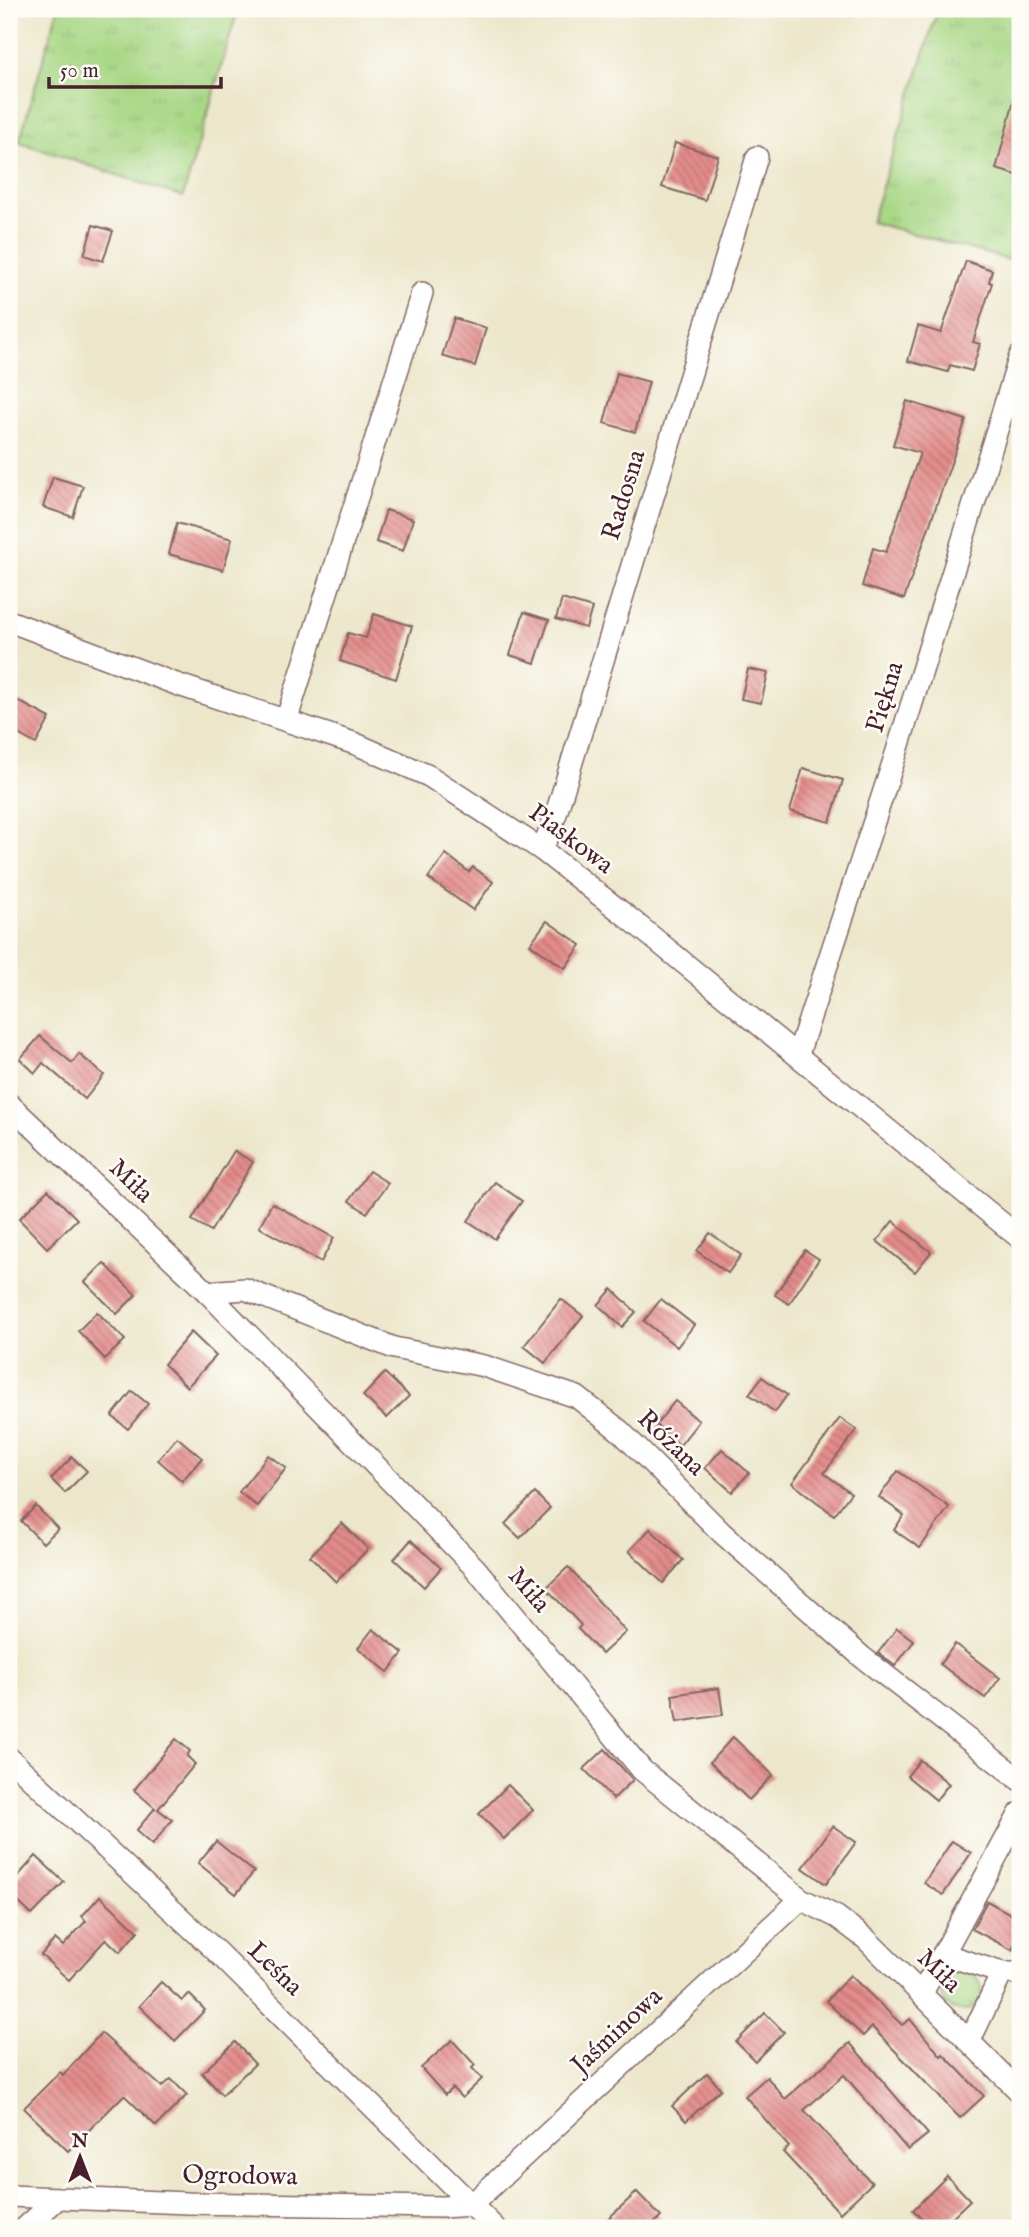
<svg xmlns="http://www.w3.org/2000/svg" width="1029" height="2237" viewBox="0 0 1029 2237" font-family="'IM FELL English',serif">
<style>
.grass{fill:url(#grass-tufts);stroke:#797b58;stroke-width:2}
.building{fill:url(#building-back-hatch)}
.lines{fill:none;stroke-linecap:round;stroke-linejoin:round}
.street-casing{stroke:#836563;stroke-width:24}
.street{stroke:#fff;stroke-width:21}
.labels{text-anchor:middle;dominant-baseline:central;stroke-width:5;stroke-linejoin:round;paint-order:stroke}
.street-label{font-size:26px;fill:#4a1f2b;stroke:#fdfcf7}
</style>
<defs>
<pattern id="grass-tufts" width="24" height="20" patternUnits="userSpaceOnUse" patternTransform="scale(1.75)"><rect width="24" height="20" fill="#a8d785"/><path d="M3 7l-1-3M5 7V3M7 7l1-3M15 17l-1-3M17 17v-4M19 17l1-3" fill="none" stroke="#92b873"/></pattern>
<pattern id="building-back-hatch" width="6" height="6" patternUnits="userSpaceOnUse" patternTransform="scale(1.75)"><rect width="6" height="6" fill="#e38c8a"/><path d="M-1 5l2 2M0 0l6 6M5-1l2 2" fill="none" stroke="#ba7271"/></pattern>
</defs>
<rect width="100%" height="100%" fill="#fdfcf7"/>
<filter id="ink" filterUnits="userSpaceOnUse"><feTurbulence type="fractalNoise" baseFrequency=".0143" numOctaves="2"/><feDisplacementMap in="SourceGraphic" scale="14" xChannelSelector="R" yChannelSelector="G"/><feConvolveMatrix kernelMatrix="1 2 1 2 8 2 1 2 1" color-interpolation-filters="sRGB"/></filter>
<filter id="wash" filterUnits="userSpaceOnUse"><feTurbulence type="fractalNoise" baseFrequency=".00686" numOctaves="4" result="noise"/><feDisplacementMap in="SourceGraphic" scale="28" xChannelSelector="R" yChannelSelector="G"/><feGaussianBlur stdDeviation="1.57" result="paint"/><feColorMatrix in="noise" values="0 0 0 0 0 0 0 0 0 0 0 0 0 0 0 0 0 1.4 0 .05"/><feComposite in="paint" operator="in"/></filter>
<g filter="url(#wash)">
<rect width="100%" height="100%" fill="#ece7cb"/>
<g class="grass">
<polygon points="58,9 238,9 183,197 19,142"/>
<polygon points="938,9 1020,9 1020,263 871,222"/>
<circle cx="962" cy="1991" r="20"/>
</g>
<g id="blocks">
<g class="building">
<polygon points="1014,100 1020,101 1020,176 996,169"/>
<polygon points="675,143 718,156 705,200 662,187"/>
<polygon points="93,225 113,231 103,261 84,255"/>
<polygon points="966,261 992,270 989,282 992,283 973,342 980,344 972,371 950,365 948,372 908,361 918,326 941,333"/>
<polygon points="454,318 486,328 475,366 442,356"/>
<polygon points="617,373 649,382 635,432 604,423"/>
<polygon points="907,401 966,420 904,599 862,586 873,548 886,552 920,453 893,445"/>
<polygon points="53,477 83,486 73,517 43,507"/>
<polygon points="386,510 413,519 403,551 376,542"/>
<polygon points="177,523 232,539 223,570 169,554"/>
<polygon points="562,599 592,608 586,628 556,619"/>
<polygon points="524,612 549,620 535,663 510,655"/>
<polygon points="374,614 412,626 396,679 340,661 348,633 366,638"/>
<polygon points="748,669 768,673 761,703 741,699"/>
<polygon points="9,696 50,718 36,744 9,729"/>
<polygon points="803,768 843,780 830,822 790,811"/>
<polygon points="446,854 469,872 473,867 493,882 473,910 428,878"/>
<polygon points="547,921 581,945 565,968 530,944"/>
<polygon points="40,1036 72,1063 79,1054 104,1075 85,1099 43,1063 35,1073 20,1059"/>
<polygon points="234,1151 253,1162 211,1231 192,1220"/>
<polygon points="369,1171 388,1183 367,1213 349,1201"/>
<polygon points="495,1182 522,1201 495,1239 468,1221"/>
<polygon points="48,1190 77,1219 47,1248 19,1219"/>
<polygon points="272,1203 334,1238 321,1262 259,1227"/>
<polygon points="893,1221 931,1252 915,1272 877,1241"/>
<polygon points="710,1233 741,1255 728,1273 697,1251"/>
<polygon points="805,1250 819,1259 789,1304 775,1295"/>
<polygon points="104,1263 136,1295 117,1314 85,1282"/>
<polygon points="612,1289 636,1312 622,1327 598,1305"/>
<polygon points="561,1299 583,1316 545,1363 524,1346"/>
<polygon points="661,1299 694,1325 677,1347 644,1321"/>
<polygon points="97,1312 125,1340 105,1359 78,1331"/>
<polygon points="191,1332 216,1356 187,1387 164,1364"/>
<polygon points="385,1373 409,1396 387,1418 363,1396"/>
<polygon points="762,1377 787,1395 775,1412 749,1394"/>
<polygon points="132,1391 148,1404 128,1429 112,1416"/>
<polygon points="675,1401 699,1421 680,1445 656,1425"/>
<polygon points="840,1418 857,1430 824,1473 851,1493 834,1515 792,1483"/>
<polygon points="177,1437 202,1458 182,1481 158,1460"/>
<polygon points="722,1449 749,1473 732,1492 705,1468"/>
<polygon points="268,1455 286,1468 257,1506 239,1492"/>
<polygon points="72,1457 87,1471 65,1493 51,1479"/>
<polygon points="898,1471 949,1507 920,1548 894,1530 904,1515 879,1497"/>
<polygon points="535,1493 550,1508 520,1538 505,1524"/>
<polygon points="36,1506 58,1529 43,1543 21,1521"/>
<polygon points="342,1523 368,1549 336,1582 310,1556"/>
<polygon points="650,1529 683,1560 663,1583 629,1551"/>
<polygon points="411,1540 441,1568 424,1587 394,1559"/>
<polygon points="568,1567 626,1632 602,1654 578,1629 581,1625 546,1588"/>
<polygon points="897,1628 914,1641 895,1666 878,1653"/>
<polygon points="373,1629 403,1653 388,1672 358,1648"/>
<polygon points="955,1644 1000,1678 985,1698 940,1664"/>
<polygon points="719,1688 723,1715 677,1722 672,1695"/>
<polygon points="733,1737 773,1775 749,1800 710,1762"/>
<polygon points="176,1739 190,1751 187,1756 195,1764 158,1809 172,1820 152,1845 136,1831 155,1808 134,1790"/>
<polygon points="605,1749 633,1780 613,1799 584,1769"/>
<polygon points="920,1760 949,1784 936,1800 907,1776"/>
<polygon points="508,1785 533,1810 504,1839 479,1814"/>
<polygon points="833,1826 856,1842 826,1884 803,1868"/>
<polygon points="216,1841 254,1872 236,1894 198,1863"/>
<polygon points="952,1841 971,1853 943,1895 924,1883"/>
<polygon points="36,1856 64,1882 32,1915 9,1893 9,1886"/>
<polygon points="100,1896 138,1931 120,1952 106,1939 69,1980 41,1955 55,1939 63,1946 86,1921 82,1916"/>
<polygon points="987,1901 1020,1919 1020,1934 1012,1950 972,1929"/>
<polygon points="850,1975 902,2025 910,2019 941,2056 943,2054 984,2096 960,2118 872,2027 863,2036 826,2001"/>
<polygon points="161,1982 182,2001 189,1994 205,2010 175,2041 139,2006"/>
<polygon points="765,2013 784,2032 755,2061 736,2042"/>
<polygon points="101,2033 162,2087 171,2079 187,2095 156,2126 124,2095 68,2151 24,2108 60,2072 63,2075"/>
<polygon points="452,2040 475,2065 472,2068 482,2079 462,2098 452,2088 445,2095 421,2068"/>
<polygon points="235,2042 255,2064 222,2095 202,2073"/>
<polygon points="850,2043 928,2134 908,2150 844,2075 804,2110 872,2183 840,2213 783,2152 789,2147 745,2096 767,2077 785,2099"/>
<polygon points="707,2073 721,2089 686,2121 672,2106"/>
<polygon points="947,2176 970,2200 941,2228 931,2228 913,2210"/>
<polygon points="637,2192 661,2217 649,2228 598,2228"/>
</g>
</g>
</g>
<g filter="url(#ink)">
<use href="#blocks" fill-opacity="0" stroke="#836563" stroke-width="2"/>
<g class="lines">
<g class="street-casing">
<g id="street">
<polyline points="9,621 176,684 356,744 429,776 542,850 629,918 1020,1238"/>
<polyline points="287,718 422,293"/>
<polyline points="542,850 556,814 757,157"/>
<polyline points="798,1054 897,751 1020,356"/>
<polyline points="9,1104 207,1292 475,1568 642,1770 801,1899 837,1917 866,1939 1020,2092"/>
<polyline points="207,1292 245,1289 394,1348 484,1366 577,1397 620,1431 722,1533 862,1657 1020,1780"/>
<polyline points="9,1758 216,1951 495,2228"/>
<polyline points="943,1954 1002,1973"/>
<polyline points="922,1993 1020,1813"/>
<polyline points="970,2040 1002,1973 1020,1973"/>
<polyline points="9,2196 188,2203 443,2207 471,2205 801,1899"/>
<polyline points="25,2228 57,2199"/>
</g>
</g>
<use href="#street" class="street"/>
</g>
</g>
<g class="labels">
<g class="street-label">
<text transform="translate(624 495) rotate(-73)">Radosna</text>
<text transform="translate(885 697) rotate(-73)">Piękna</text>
<text transform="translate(571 839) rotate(37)">Piaskowa</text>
<text transform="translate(131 1181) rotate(44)">Miła</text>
<text transform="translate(671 1443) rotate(44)">Różana</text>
<text transform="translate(529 1590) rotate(50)">Miła</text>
<text transform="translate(275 1969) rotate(44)">Leśna</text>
<text transform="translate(939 1971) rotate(44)">Miła</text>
<text transform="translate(617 2031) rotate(-43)">Jaśminowa</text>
<text transform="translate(240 2176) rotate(1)">Ogrodowa</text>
</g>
</g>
<rect width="1029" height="2237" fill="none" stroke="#fdfcf7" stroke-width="35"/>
<g transform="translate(80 2157)" stroke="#fdfcf7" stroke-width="5" paint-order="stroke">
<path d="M0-5L12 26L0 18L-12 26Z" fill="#4a1f2b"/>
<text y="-10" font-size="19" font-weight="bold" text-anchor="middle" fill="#4a1f2b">N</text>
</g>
<path d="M49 77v10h172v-10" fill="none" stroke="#4a1f2b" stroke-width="3.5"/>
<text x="60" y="77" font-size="21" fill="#4a1f2b" stroke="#fdfcf7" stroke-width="5" paint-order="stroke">50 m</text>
</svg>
